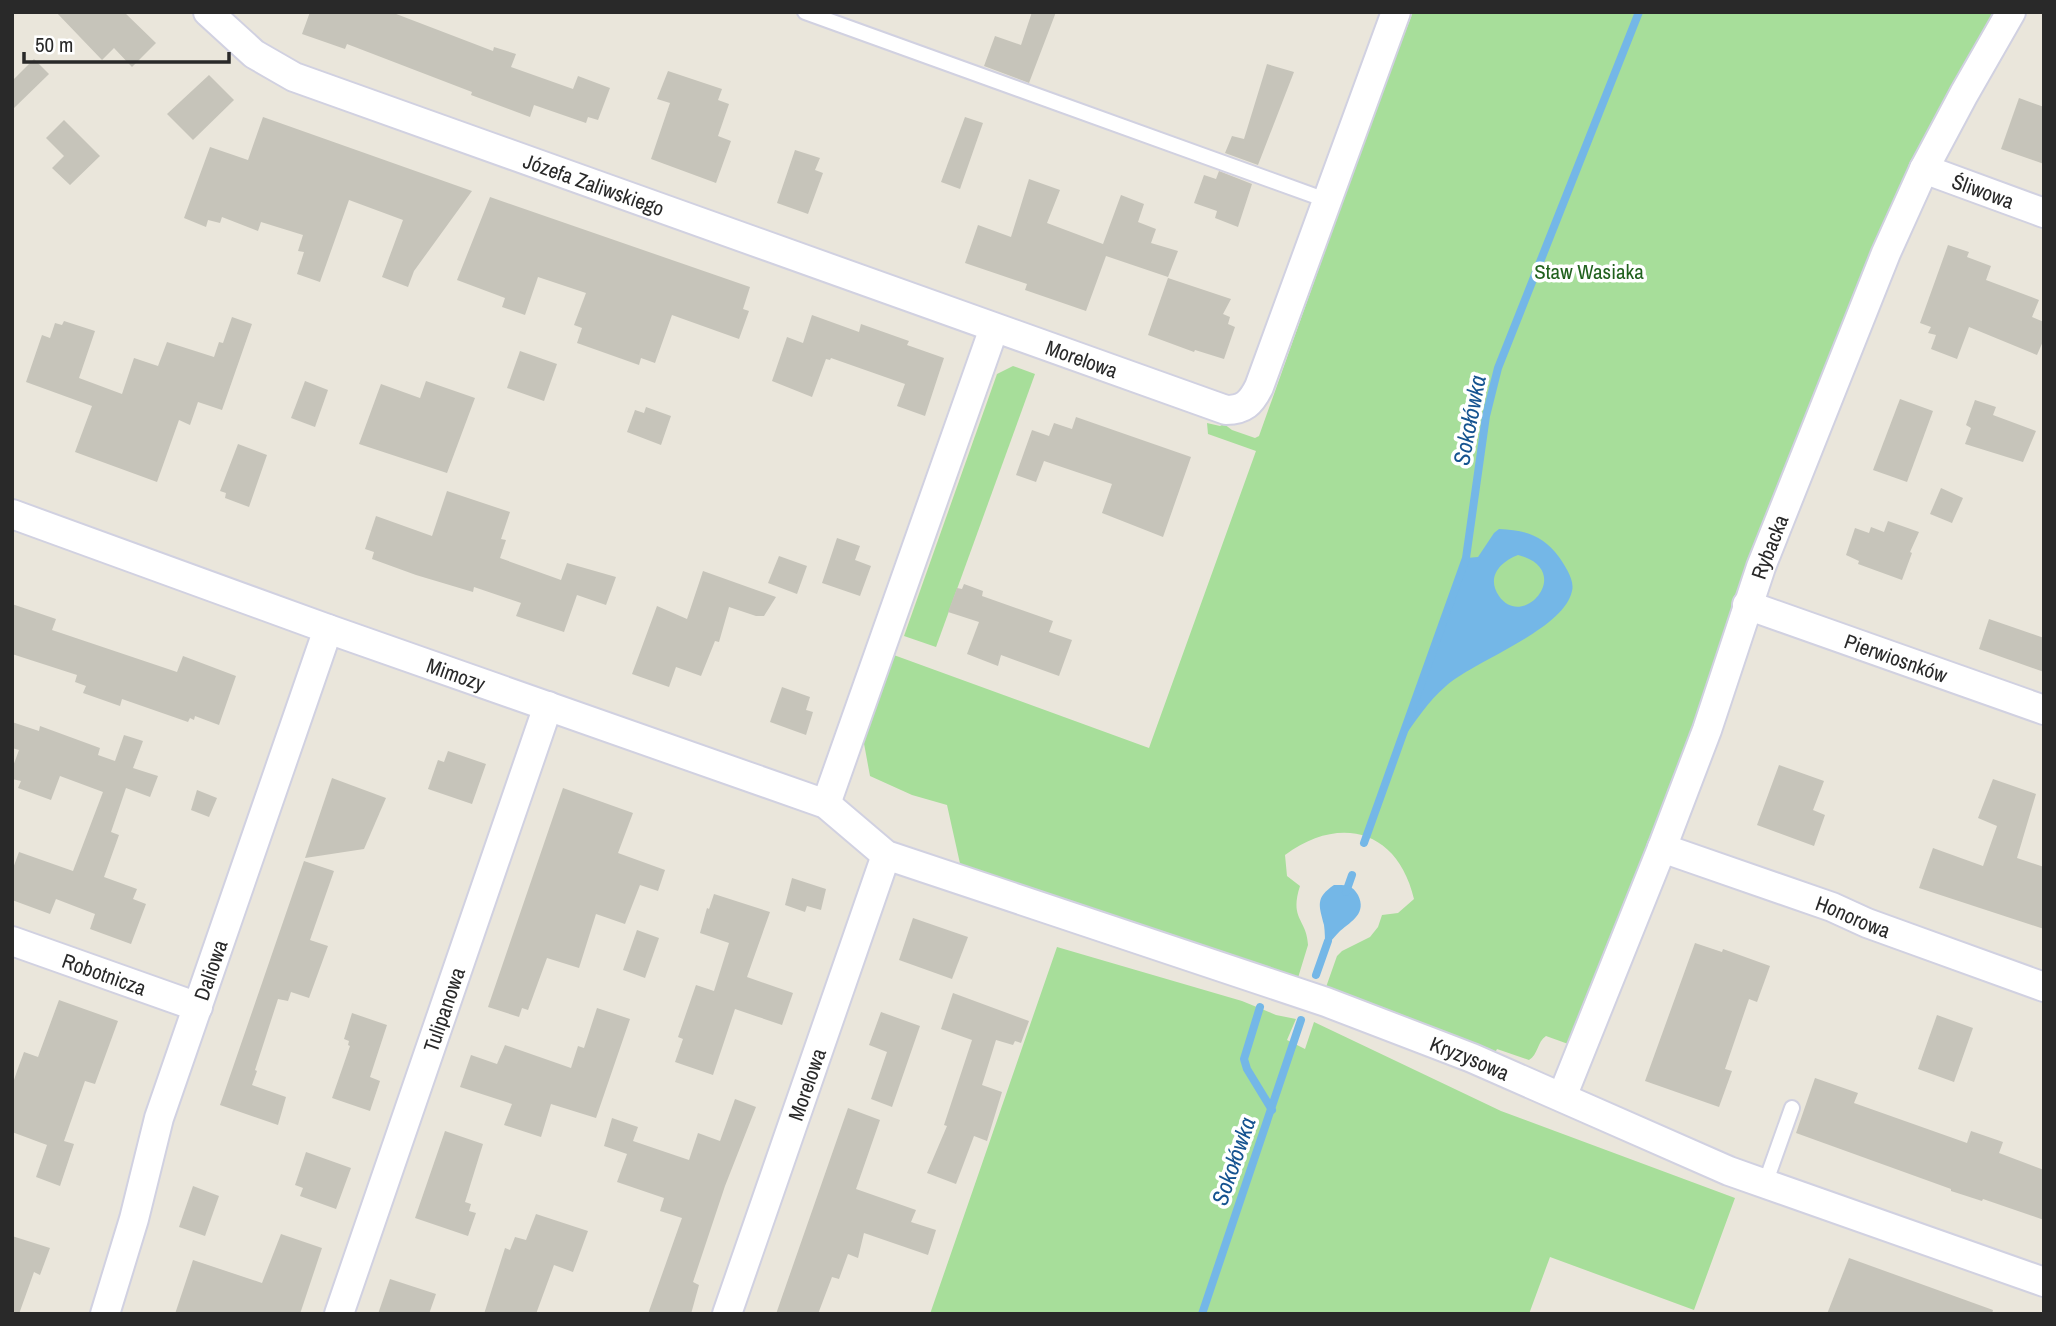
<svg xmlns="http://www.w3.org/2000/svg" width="2056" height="1326" viewBox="0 0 2056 1326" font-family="'Archivo Narrow',sans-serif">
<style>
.green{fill:#a7de9a}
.water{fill:#74b7e7;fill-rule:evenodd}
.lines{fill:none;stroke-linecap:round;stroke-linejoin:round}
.stream{stroke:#74b7e7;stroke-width:8}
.building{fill:#c6c4ba}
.lane-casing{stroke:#d1d1e1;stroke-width:18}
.street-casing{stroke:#d1d1e1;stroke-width:32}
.lane{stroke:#fff;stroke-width:14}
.street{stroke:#fff;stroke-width:28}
.labels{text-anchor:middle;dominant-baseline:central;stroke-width:7;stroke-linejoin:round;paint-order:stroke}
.street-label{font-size:21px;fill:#292929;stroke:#fff}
.park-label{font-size:21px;fill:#21611e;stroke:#fff}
.water-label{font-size:23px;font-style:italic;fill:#155390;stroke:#fff}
</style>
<rect width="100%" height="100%" fill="#eae6db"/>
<g class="green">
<path d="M1413,12H1995L1919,152L1755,547L1723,635L1702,707L1571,1045L1546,1036C1537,1042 1538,1055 1529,1060L1497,1049L1494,1055L1325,990L1337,956L1342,951L1370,937L1378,927L1382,915L1398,913L1414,899C1398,830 1340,814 1285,855L1287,876L1300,886C1289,920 1307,919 1308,945L1297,981L961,868L947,805L912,795L870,776L863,738L891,654L1149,748L1256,451L1208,434L1207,423L1220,426L1224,424L1232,430L1255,438L1259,436L1384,86Z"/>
<polygon points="1013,366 1035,374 936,647 904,636 997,374"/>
<polygon points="1057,947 1242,1001 1276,1015 1296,1019 1287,1040 1305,1049 1314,1022 1501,1111 1735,1198 1694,1310 1550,1257 1529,1314 930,1314"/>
</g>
<g class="water">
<path d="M1499,529C1525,530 1543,535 1559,557C1565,566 1575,580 1572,591C1564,630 1475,660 1446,686C1428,701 1415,722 1402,740L1466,558L1478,557L1494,533ZM1518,555C1576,570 1523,631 1499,596C1486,577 1500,562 1518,555Z"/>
<path d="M1334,885C1344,885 1352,884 1358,895C1367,913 1352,921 1340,931C1335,936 1330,942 1325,948C1325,940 1325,932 1324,925C1319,905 1315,898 1334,885Z"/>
</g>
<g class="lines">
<g class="stream">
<polyline points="1364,843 1466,558 1486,416 1498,368 1639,12"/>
<polyline points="1346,892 1352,875"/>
<polyline points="1316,975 1328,941"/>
<polyline points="1260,1007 1244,1059 1247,1069 1272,1110"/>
<polyline points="1202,1314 1301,1020"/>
</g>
</g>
<g class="building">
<polygon points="56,12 124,12 156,43 132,67 114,48 102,60"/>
<polygon points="310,12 391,12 493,51 494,47 516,54 511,67 573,89 578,76 610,88 598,120 588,117 586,123 534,105 530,117 471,95 472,92 347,44 345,49 302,34"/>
<polygon points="1032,12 1056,12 1029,83 984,66 995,36 1021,45"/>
<polygon points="34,59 49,74 12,110 12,81"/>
<polygon points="1267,64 1294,72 1258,165 1225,153 1232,136 1244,139"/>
<polygon points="668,71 722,89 718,100 729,104 718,136 731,141 716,183 651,159 670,103 657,99"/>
<polygon points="209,75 234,100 193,140 167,114"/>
<polygon points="2019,98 2044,107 2044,164 2001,149"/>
<polygon points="263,117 472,191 414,271 408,287 382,277 403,220 349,200 320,282 297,274 304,252 298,251 303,235 261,222 258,231 222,217 220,223 208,220 206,227 184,218 210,147 248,160"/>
<polygon points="965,117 983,123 960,189 941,182"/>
<polygon points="64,120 100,156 70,185 52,168 64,156 46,138"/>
<polygon points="795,150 820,158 815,170 823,173 808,214 777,203"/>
<polygon points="1219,171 1252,184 1238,227 1215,218 1217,211 1194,203 1204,175 1216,179"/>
<polygon points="1029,179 1060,190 1047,223 1103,244 1121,195 1144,204 1138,222 1156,229 1151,243 1178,251 1168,277 1106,256 1086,311 1025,290 1027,284 965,263 978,225 1011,237"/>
<polygon points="490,197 750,287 743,309 749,311 739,339 672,315 655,363 641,358 639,365 577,343 582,328 574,325 586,293 538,277 525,315 502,307 505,298 457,280"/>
<polygon points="1948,245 1969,252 1967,257 1991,266 1986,280 2039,300 2032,317 2044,322 2044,339 2037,355 1969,327 1957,359 1931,349 1936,335 1928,333 1931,327 1920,323"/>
<polygon points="1168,278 1231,299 1223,314 1230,317 1228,324 1235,327 1224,359 1195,350 1194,352 1148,335"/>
<polygon points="812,315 859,332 861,324 909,341 907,345 944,358 925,416 897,406 905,384 831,358 830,360 826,359 812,397 772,381 787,337 803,343"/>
<polygon points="232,317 252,324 222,410 198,402 190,425 179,420 157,482 75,452 92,406 26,382 42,335 50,338 55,323 62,325 64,321 95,331 79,378 122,394 134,358 158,366 167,342 214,357 219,342 223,343"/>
<polygon points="520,351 557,364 544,401 507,388"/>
<polygon points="305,381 328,390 315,427 291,418"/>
<polygon points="426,381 475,398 447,473 359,444 381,384 420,398"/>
<polygon points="1900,399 1933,411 1907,482 1873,470"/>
<polygon points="1975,400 1996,407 1993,415 2036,431 2023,462 1965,444 1971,428 1966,425"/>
<polygon points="646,407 671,416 661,445 627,432 635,410 644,413"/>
<polygon points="1076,417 1191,457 1163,537 1102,513 1112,484 1044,461 1036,482 1016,475 1032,430 1049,436 1054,423 1072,429"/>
<polygon points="238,444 267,455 249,507 225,498 226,493 220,491"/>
<polygon points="1941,488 1963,498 1952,523 1930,514"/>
<polygon points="447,491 510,512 501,539 506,540 500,558 561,580 567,563 616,577 606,605 577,595 564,632 516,616 521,603 474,587 473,592 416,575 372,559 374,552 365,549 376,516 432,536"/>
<polygon points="1888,521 1919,532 1910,552 1912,553 1902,580 1858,564 1859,561 1846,555 1855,528 1869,533 1871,527 1884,532"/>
<polygon points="837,538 860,546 855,560 871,566 860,596 822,583"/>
<polygon points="779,556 807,566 797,594 768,583"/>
<polygon points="703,571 776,597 764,616 756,616 729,607 719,642 715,641 701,676 676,667 669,687 632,674 657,606 687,619"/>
<polygon points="964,584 983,591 982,596 1053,621 1049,632 1072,640 1059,676 1001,655 998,666 967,654 979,622 948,612 957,588 962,589"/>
<polygon points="12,604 56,619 52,630 177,672 183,656 236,676 219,725 195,716 194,720 190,718 188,722 122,699 120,706 83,693 86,686 75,682 77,675 12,654"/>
<polygon points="1989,619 2044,638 2044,672 1979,649"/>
<polygon points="782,687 810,697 806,710 813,712 806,735 770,722"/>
<polygon points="12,722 39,731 40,726 100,748 98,755 115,761 124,735 143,741 133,768 158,776 150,797 126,788 111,832 119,835 104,877 137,889 133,899 146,904 131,944 90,929 95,914 56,899 50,914 12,900 12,871 19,852 73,871 103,792 60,776 51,800 18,788 21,781 12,779 12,769 19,750 12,748"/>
<polygon points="448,751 486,764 472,804 428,789 438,760 444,762"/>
<polygon points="1779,765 1824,781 1813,810 1825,815 1814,846 1757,825"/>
<polygon points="332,778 386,798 364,849 305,858"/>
<polygon points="1993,779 2036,794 2017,858 2044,867 2044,929 1919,888 1933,848 1983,866 1997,826 1978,818"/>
<polygon points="563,788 633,813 618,853 665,870 658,891 640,885 625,924 596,914 579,968 547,958 528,1010 522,1008 519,1017 488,1007"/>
<polygon points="197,790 217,798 209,817 191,810"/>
<polygon points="304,861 334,871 310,940 328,946 309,998 291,992 288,1001 278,999 255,1070 257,1071 252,1085 286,1097 278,1125 220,1105"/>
<polygon points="792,878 826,889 821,910 807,906 805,912 785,905"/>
<polygon points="714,894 770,912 747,977 793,993 782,1025 735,1009 713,1075 675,1062 683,1039 678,1037 696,985 714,991 729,943 700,933 707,908 709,909"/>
<polygon points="913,918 968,937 952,979 899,960"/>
<polygon points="637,930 659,938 645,978 623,970"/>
<polygon points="1695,943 1722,952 1723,949 1770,966 1757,1002 1749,999 1725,1069 1732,1071 1719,1107 1645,1081"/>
<polygon points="953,993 1029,1021 1021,1043 1015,1041 1013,1045 996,1040 982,1085 1002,1092 987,1141 974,1136 956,1184 927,1173 947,1126 944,1125 972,1040 941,1029"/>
<polygon points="59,1000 118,1021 95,1084 85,1081 64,1141 74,1144 60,1186 36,1177 47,1145 12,1132 12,1086 17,1071 24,1052 38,1057"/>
<polygon points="597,1008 630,1019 596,1118 551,1104 541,1137 504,1125 512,1104 460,1087 471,1055 497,1064 505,1045 571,1068 578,1046 584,1048"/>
<polygon points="881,1012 920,1026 892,1107 871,1099 887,1052 869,1045"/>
<polygon points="352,1013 387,1025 370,1077 380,1081 370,1111 332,1098 350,1046 348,1045 349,1041 344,1039"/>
<polygon points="1937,1015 1973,1028 1954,1082 1918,1069"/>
<polygon points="1815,1078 1858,1093 1854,1103 1967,1143 1971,1131 2003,1142 1999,1153 2044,1170 2044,1220 1983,1199 1982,1201 1951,1191 1951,1189 1796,1133"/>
<polygon points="735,1099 756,1107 725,1186 693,1282 699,1285 691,1314 648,1314 682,1218 660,1211 664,1198 617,1182 627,1154 604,1146 612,1118 638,1127 633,1141 689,1160 698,1133 720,1141"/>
<polygon points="848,1108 880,1120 856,1189 916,1210 911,1222 936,1230 928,1255 864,1233 858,1258 848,1254 839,1279 832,1277 818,1314 776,1314"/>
<polygon points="445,1131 483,1144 465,1202 471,1204 469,1211 476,1213 468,1236 415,1218"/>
<polygon points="306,1152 351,1168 336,1209 300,1196 303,1188 295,1185"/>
<polygon points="193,1186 219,1196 205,1236 179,1227"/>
<polygon points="536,1214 588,1231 573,1272 554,1265 536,1314 484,1314 505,1248 510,1250 515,1237 526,1240"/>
<polygon points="281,1234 322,1248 300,1314 175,1314 193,1260 262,1283"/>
<polygon points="12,1236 50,1248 40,1275 34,1272 19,1314 12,1314"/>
<polygon points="1849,1258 1993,1310 1992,1314 1827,1314"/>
<polygon points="390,1279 436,1294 429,1314 378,1314"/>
</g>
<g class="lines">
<g class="lane-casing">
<g id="lane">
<polyline points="805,12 1326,200"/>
<polyline points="1765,1184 1792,1108"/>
</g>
</g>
<g class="street-casing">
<g id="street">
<path id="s1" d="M208,12L254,54L294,77L1226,410C1244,410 1251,403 1259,387L1396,12"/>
<path id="s2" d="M1924,169L2044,213"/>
<path id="s3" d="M12,514L328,629L826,804L886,855L1326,1002L1472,1058L1729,1171L2044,1282"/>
<path id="s4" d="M1747,605L2044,710"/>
<polyline points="826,804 994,328"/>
<path id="s5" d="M1662,848L1832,907L1867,923L2044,987"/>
<path id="s6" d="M12,941L198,1007"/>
<path id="s7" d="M1562,1097L1662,848L1707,730L1761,567L1886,253L1924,169L1964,94L2011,12"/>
<path id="s8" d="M105,1314L134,1219L159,1118L328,629"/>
<path id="s9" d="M339,1314L548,706"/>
<path id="s10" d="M727,1314L886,855"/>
</g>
</g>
<use href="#lane" class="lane"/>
<use href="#street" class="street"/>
</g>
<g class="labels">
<g class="street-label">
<text stroke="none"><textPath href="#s1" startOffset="427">Józefa Zaliwskiego</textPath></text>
<text stroke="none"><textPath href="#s2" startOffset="63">Śliwowa</textPath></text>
<text stroke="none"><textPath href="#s1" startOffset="945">Morelowa</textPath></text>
<text stroke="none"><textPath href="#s7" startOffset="588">Rybacka</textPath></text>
<text stroke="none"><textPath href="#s4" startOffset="158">Pierwiosnków</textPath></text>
<text stroke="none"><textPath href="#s3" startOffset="472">Mimozy</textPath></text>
<text stroke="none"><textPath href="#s5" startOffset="203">Honorowa</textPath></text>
<text stroke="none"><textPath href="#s8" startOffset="360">Daliowa</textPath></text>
<text stroke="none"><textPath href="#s6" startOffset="98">Robotnicza</textPath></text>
<text stroke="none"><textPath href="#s9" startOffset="322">Tulipanowa</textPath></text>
<text stroke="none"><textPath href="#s3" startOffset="1561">Kryzysowa</textPath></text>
<text stroke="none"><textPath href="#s10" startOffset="243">Morelowa</textPath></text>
</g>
<g class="park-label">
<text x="1589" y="271">Staw Wasiaka</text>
</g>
<g class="water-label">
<text transform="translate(1469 420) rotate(-79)">Sokołówka</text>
<text transform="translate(1233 1161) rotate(-71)">Sokołówka</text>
</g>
</g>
<rect width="2056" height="1326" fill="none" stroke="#292929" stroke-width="28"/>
<path d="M24 52v10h205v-10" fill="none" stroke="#292929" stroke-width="3.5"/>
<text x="35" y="52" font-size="21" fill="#292929" stroke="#ffffff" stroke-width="5" paint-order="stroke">50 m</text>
</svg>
